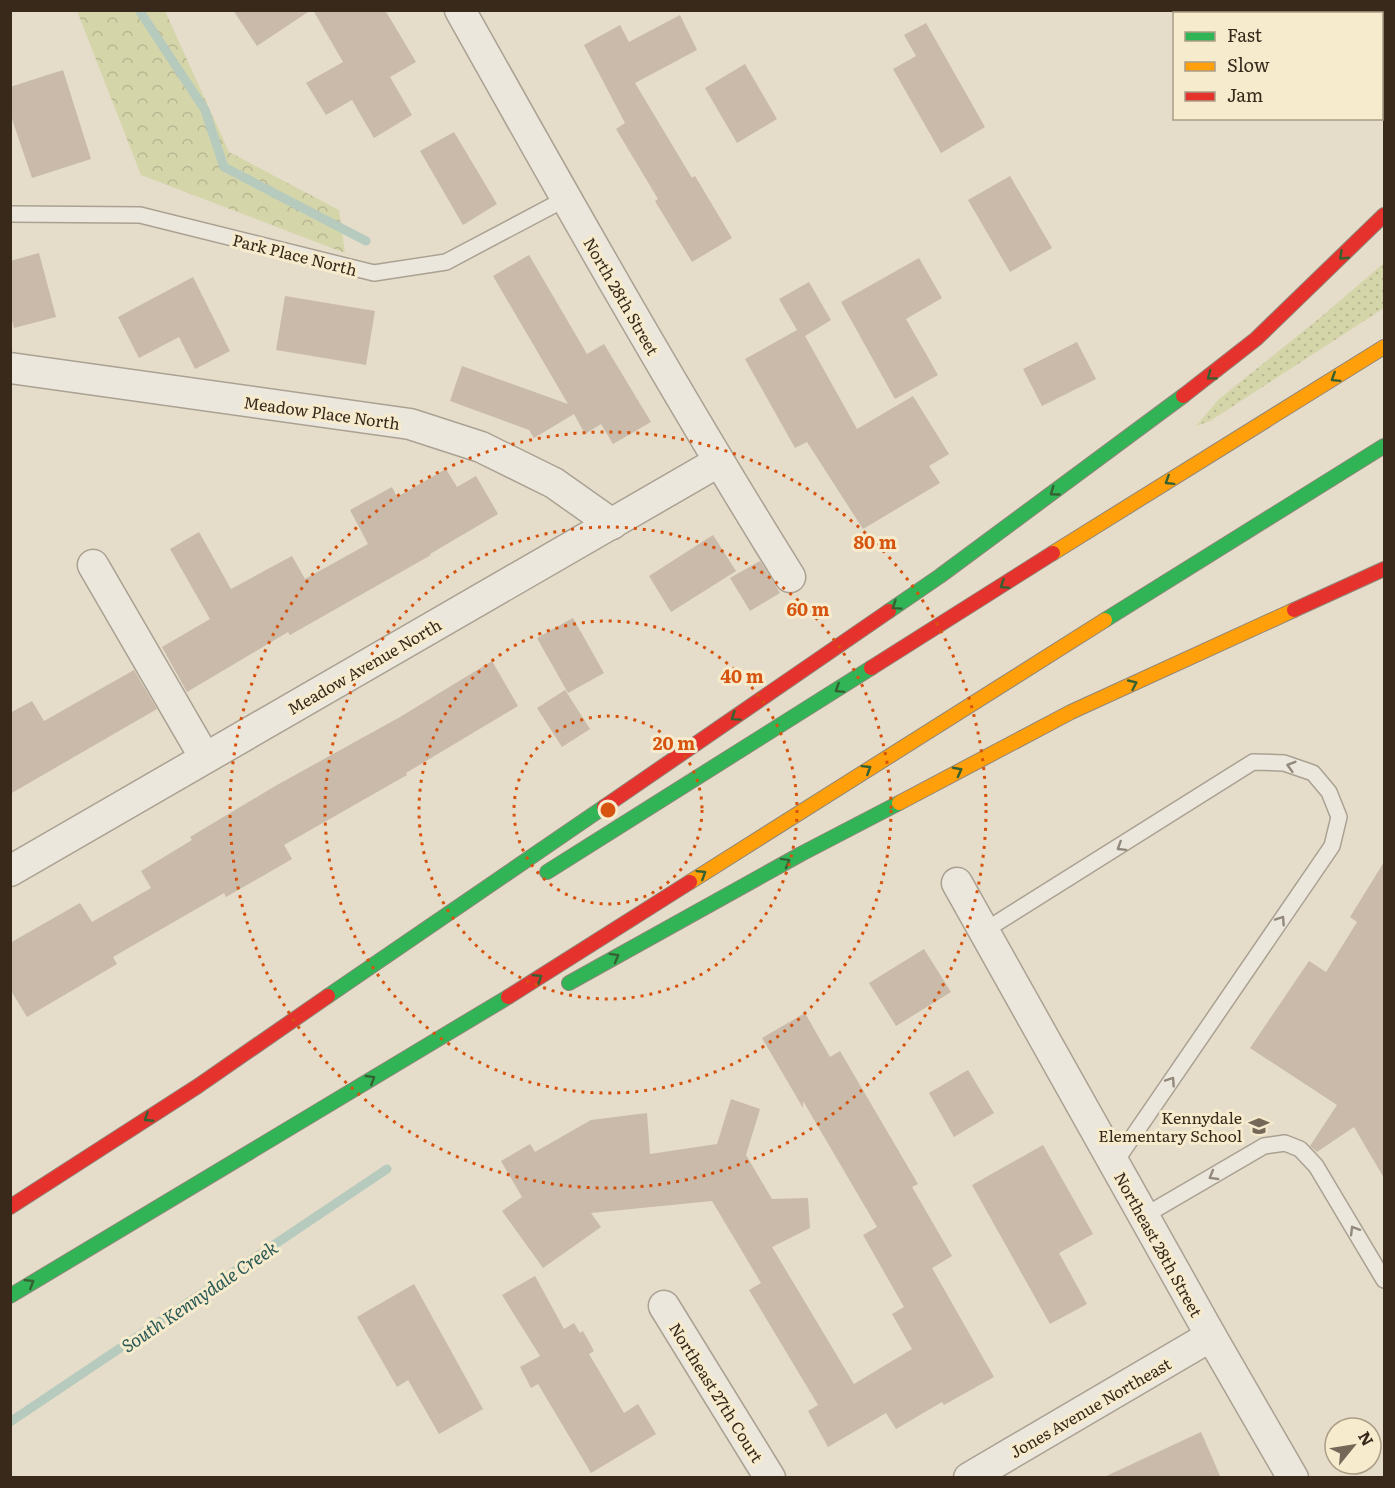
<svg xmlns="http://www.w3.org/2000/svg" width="1395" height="1488" viewBox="0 0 1395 1488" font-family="Literata,serif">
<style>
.grass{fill:url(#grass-dots)}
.forest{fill:url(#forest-crowns)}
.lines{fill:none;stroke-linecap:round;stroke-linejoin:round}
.stream{stroke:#b6cabd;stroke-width:9}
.building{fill:#c9baaa}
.lane-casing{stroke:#aaa193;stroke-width:18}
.street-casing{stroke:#aaa193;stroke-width:33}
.fast-casing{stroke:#8f867a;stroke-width:16}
.slow-casing{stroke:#8f867a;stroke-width:16}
.jam-casing{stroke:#8f867a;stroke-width:16}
.lane{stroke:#ece7dc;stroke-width:15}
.street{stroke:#ece7dc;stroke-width:30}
.fast{stroke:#30b455;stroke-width:14}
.slow{stroke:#ff9f0a;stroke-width:14}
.jam{stroke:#e5322d;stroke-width:14}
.oneway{stroke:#356132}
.oneway2{stroke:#92887c}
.ring{fill:none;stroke:#d6540e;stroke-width:3;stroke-dasharray:3 6}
.labels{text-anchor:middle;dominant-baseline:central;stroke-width:6;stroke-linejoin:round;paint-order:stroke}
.street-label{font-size:16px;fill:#38291b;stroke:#f7ebce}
.poi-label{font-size:16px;fill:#38291b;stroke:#f7ebce;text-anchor:end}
.water-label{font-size:18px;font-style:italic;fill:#295955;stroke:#f7ebce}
.centre{fill:#d6540e;stroke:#f7ebce;stroke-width:3}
.ring-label{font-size:18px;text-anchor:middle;font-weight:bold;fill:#d6540e;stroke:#f7ebce;stroke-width:6;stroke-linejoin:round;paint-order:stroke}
</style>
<defs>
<pattern id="grass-dots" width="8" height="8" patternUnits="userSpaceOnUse" patternTransform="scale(1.5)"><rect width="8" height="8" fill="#d5d5aa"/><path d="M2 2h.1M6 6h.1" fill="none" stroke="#b8b792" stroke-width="1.8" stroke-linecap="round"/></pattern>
<pattern id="forest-crowns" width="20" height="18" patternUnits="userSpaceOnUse" patternTransform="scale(1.5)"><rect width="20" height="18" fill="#d5d5aa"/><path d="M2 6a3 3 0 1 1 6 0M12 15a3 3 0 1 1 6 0" fill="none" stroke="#b8b792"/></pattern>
</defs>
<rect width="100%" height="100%" fill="#e5dcc9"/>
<polygon class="grass" points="1384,263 1384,308 1210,421 1196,426 1219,399 1321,317"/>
<polygon class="forest" points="77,11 165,11 229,152 339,210 345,253 141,175"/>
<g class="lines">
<g class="stream">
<polyline points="139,10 205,110 224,167 366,241"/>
<polyline points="10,1422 387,1169"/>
</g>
</g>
<g class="building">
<polygon points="233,10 311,10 257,46"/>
<polygon points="313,10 385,10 416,62 390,77 412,115 374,138 352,100 326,115 306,83 343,62"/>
<polygon points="680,15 697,50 635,83 692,178 695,176 732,238 692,262 655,201 658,199 616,129 625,123 584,45 620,25 629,42"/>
<polygon points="926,23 985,127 941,153 893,69 916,56 904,35"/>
<polygon points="745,64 777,119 737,143 705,88"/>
<polygon points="63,70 91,159 32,178 10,113 10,87"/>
<polygon points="454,132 497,204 463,225 420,151"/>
<polygon points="1010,176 1052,248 1010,272 968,200"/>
<polygon points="39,253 56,317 14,328 10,313 10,261"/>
<polygon points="529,255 587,354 604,344 651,422 613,444 601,424 585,434 574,414 534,438 529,430 450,401 462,366 568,404 493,276"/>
<polygon points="919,258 942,298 906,319 938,375 895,399 841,302"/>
<polygon points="193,277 230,351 195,369 179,337 139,358 118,317"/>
<polygon points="809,282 831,320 805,336 857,429 913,396 949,454 929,466 940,483 863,529 807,442 795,448 745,359 797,330 779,299"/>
<polygon points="285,296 375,311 366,365 276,350"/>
<polygon points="1077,342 1096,379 1042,406 1023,369"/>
<polygon points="446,469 457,487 476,476 498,514 430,554 431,555 290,635 288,632 187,692 162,647 210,619 170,549 199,532 231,589 292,556 305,579 368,544 350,510 392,487 397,497"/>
<polygon points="713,535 736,571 671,612 649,576"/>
<polygon points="760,561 780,593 750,611 730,578"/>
<polygon points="573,618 604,673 568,693 537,638"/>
<polygon points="492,661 518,706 406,773 407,775 284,845 292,859 226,897 224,893 113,957 117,964 27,1017 10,989 10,943 80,903 92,922 151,888 141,871 192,840 190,837 277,785 400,717"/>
<polygon points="134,670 157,709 10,794 10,713 32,701 44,721"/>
<polygon points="565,690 590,729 562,747 537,708"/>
<polygon points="1384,862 1384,1178 1354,1127 1317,1152 1310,1146 1337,1105 1250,1048 1309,961 1326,972 1357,922 1350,917"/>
<polygon points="924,949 951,992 896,1026 869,983"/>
<polygon points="805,1013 830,1057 840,1051 918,1184 912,1187 952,1256 932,1268 994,1377 944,1405 942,1402 896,1429 886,1413 828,1447 808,1411 818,1405 749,1290 761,1283 712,1201 591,1213 601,1227 543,1268 502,1211 522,1197 501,1161 530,1144 535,1152 591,1120 647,1113 650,1154 717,1144 731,1099 760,1109 746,1155 772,1199 808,1198 810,1228 772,1247 854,1384 912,1349 892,1314 904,1307 863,1235 877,1227 803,1101 803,1108 762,1038"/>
<polygon points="968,1070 994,1113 954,1137 929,1093"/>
<polygon points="1043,1145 1093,1234 1059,1253 1087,1304 1050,1324 972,1185"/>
<polygon points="535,1276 564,1329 574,1323 580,1333 583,1331 594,1351 589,1354 624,1413 638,1404 656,1434 591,1473 538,1384 531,1388 520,1367 540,1356 502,1295"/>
<polygon points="414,1284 483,1409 439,1434 408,1380 397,1387 357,1317"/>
<polygon points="1201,1432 1221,1478 1102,1478"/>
</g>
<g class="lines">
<g class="lane-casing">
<g id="lane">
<polyline points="1341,11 1343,10"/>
<polyline points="1382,86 1384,84"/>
<polyline points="10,214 140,215 374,273 446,262 565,199"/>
<polyline points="984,931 1253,762 1284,763 1313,773 1329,792 1339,817 1332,846 1114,1164"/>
<polyline points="1144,1216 1264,1146 1285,1143 1300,1149 1316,1166 1384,1280"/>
</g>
</g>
<g class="street-casing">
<g id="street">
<path d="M460,10C567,201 674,391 790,577"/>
<polyline points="10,368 410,424 481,447 554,483 612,524"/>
<polyline points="93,565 205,758"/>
<polyline points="10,871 718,462"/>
<polyline points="957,883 1211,1336 1293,1478"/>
<polyline points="664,1306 770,1478"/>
<polyline points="969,1478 1211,1336"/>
</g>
</g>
<g class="fast-casing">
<g id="fast">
<polyline points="889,611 940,576 1183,396"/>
<polyline points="1105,620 1384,446"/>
<polyline points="547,872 871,668"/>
<polyline points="569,983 801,854 899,803"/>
<polyline points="328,996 604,807"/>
<polyline points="10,1296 508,997"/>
</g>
</g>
<g class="slow-casing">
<g id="slow">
<polyline points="1053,553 1384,347"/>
<polyline points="899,803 1071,712 1294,610"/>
<polyline points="690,882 1105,620"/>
</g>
</g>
<g class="jam-casing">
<g id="jam">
<polyline points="1183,396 1256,339 1384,215"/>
<polyline points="1294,610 1384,569"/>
<polyline points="871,668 1053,553"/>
<polyline points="604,807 889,611"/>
<polyline points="508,997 690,882"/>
<polyline points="10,1207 198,1086 328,996"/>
</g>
</g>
<use href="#lane" class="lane"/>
<use href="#street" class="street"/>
<use href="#fast" class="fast"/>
<use href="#slow" class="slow"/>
<use href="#jam" class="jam"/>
</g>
<defs><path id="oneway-chevron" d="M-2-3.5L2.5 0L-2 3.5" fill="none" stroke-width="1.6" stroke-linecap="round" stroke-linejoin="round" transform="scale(1.5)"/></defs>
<g class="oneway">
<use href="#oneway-chevron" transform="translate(1343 256) rotate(136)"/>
<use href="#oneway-chevron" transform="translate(1211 376) rotate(143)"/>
<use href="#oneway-chevron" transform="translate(1335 378) rotate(148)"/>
<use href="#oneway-chevron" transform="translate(1169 481) rotate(148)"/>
<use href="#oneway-chevron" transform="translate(1054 492) rotate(144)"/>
<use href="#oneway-chevron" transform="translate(1004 585) rotate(148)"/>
<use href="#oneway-chevron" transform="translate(896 606) rotate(146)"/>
<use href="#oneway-chevron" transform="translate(1133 684) rotate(-25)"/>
<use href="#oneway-chevron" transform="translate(839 689) rotate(148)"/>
<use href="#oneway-chevron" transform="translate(735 717) rotate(146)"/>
<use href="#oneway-chevron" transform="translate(867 769) rotate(-32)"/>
<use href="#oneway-chevron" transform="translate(958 771) rotate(-28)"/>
<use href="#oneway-chevron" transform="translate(786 862) rotate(-29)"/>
<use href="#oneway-chevron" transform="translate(702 874) rotate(-32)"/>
<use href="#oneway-chevron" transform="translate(615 957) rotate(-29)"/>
<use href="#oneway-chevron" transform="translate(538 978) rotate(-32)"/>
<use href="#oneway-chevron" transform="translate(371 1079) rotate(-31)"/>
<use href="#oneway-chevron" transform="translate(148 1118) rotate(147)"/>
<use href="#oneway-chevron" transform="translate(30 1283) rotate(-32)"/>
</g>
<g class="oneway2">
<use href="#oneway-chevron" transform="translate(1291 766) rotate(-164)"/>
<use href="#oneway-chevron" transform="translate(1121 847) rotate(148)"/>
<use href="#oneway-chevron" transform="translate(1281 920) rotate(-56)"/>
<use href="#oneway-chevron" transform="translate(1171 1081) rotate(-56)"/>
<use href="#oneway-chevron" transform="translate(1213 1176) rotate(150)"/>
<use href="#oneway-chevron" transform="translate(1354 1230) rotate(-121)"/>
</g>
<g class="ring">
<circle cx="608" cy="810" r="94"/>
<circle cx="608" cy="810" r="189"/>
<circle cx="608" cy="810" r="283"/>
<circle cx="608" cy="810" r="378"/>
</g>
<defs>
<g id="school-bare" transform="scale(1.62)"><path d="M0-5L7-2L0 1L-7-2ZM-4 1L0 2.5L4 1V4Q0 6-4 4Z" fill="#756858" stroke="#f7ebce" stroke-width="2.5" paint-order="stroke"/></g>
</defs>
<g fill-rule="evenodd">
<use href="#school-bare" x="1259" y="1126"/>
</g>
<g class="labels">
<g class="street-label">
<text transform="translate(295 254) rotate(14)">Park Place North</text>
<text transform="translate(622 296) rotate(60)">North 28th Street</text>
<text transform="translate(322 412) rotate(8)">Meadow Place North</text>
<text transform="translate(364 666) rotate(-30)">Meadow Avenue North</text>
<text transform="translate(1159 1244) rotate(61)">Northeast 28th Street</text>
<text transform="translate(717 1392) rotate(58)">Northeast 27th Court</text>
<text transform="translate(1090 1407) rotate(-30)">Jones Avenue Northeast</text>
</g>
<g class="poi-label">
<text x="1242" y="1117">Kennydale<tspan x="1242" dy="18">Elementary School</tspan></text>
</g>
<g class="water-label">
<text transform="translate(199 1296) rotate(-34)">South Kennydale Creek</text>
</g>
</g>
<circle cx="608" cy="810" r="9" class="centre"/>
<g class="ring-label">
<text x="875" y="549">80 m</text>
<text x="808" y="616">60 m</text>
<text x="742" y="683">40 m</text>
<text x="674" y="750">20 m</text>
</g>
<rect width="1395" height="1488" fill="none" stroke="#38291b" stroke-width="24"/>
<rect x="1173" y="12" width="210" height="108" fill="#f7ebce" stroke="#ab9d86" stroke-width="1.5"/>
<rect x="1185" y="32" width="30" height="9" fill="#30b455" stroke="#ab9d86" stroke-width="1.5"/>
<text x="1227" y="42" font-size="18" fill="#38291b">Fast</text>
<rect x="1185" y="62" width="30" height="9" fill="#ff9f0a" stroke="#ab9d86" stroke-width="1.5"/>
<text x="1227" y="72" font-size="18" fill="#38291b">Slow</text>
<rect x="1185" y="92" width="30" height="9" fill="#e5322d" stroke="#ab9d86" stroke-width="1.5"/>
<text x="1227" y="102" font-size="18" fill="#38291b">Jam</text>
<g transform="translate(1353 1446) rotate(60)"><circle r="28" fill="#f7ebce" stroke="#ab9d86" stroke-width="1.5"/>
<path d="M0-4.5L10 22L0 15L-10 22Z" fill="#756858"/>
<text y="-9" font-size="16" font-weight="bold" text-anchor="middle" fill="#38291b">N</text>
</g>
</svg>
